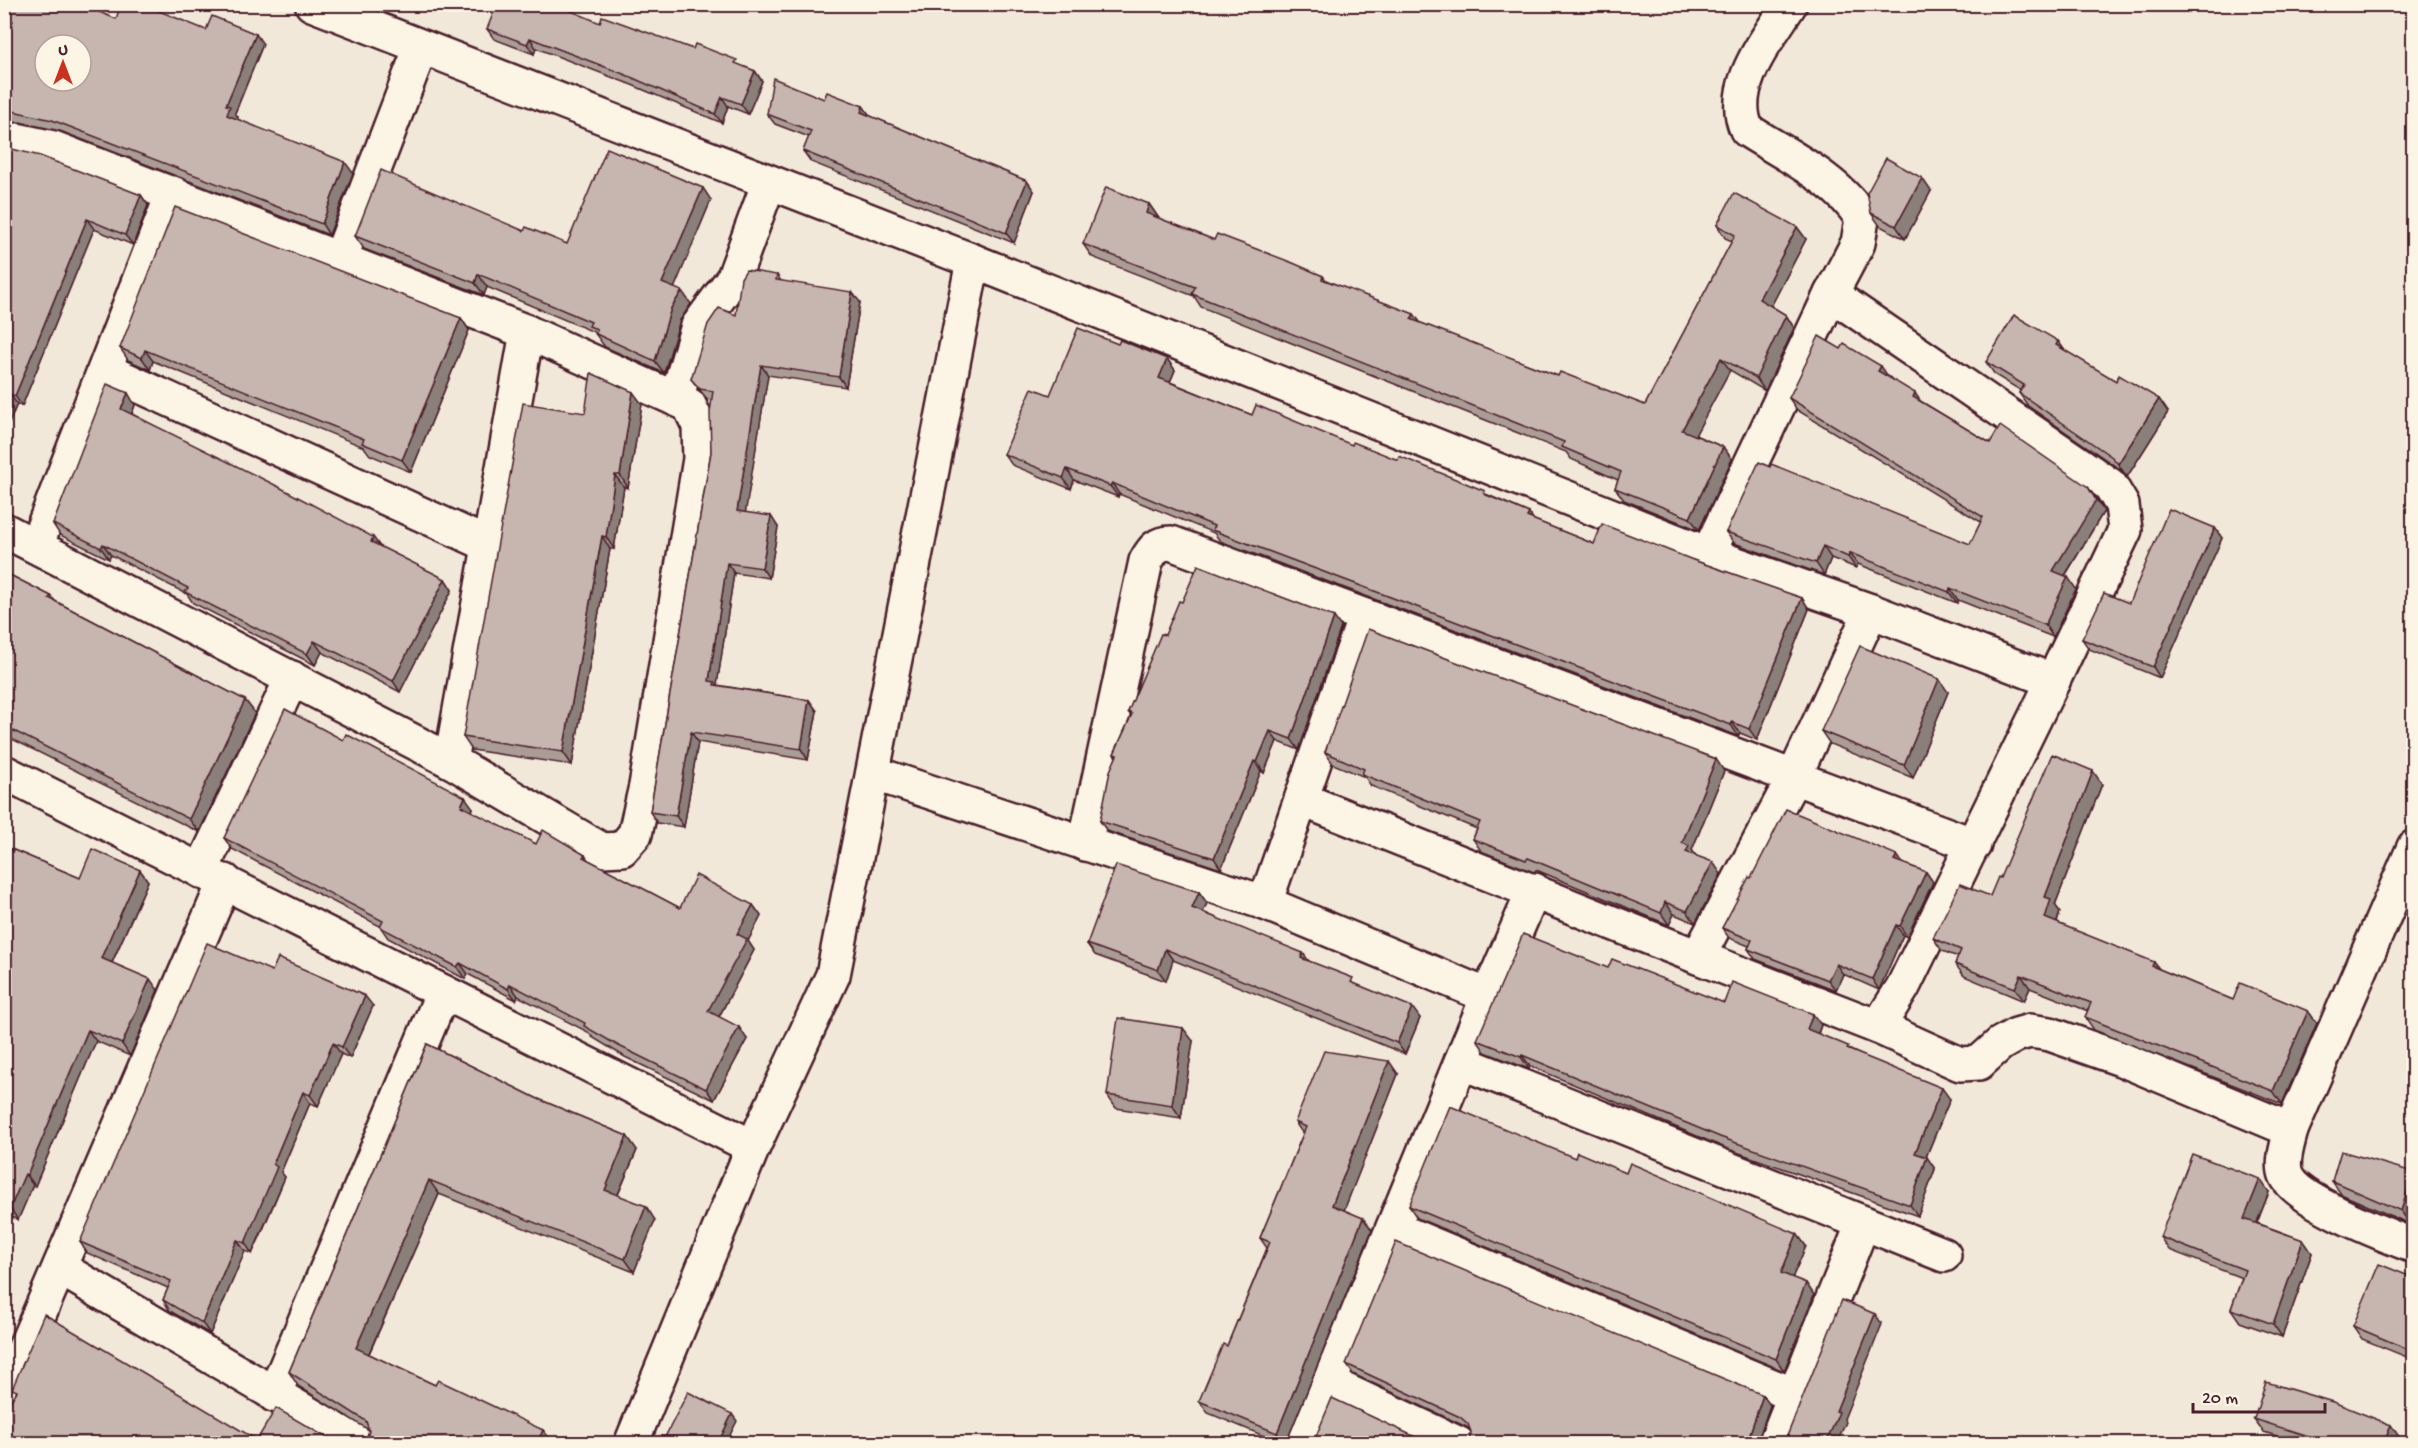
<svg xmlns="http://www.w3.org/2000/svg" width="2418" height="1448" viewBox="0 0 2418 1448" font-family="'Gochi Hand',sans-serif">
<style>
.lines{fill:none;stroke-linecap:round;stroke-linejoin:round}
.minor-casing{stroke:#4a1f2b;stroke-width:38}
.minor{stroke:#fcf5e5;stroke-width:33}
.wall{fill:#ab9d96;stroke:#4a1f2b;stroke-width:1.5}
.shaded-wall{fill:#8b7f7a;stroke:#4a1f2b;stroke-width:1.5}
.building{fill:#c7b6af;stroke:#4a1f2b;stroke-width:1.5;fill-rule:evenodd}
</style>
<rect width="100%" height="100%" fill="#f1e8da"/>
<filter id="ink" filterUnits="userSpaceOnUse"><feTurbulence type="fractalNoise" baseFrequency=".0167" numOctaves="2"/><feDisplacementMap in="SourceGraphic" scale="12" xChannelSelector="R" yChannelSelector="G"/><feConvolveMatrix kernelMatrix="1 2 1 2 8 2 1 2 1" color-interpolation-filters="sRGB"/></filter>
<g filter="url(#ink)">
<g class="lines">
<g class="minor-casing">
<g id="minor">
<polyline points="312,4 973,261 833,975 753,1147 631,1444"/>
<polyline points="4,147 16,140 53,148 527,332 689,405 699,426 700,459 646,786 635,834 622,849 602,850 451,761 4,530"/>
<polyline points="340,259 421,47"/>
<polyline points="973,261 1708,554 1871,611 2053,681 1903,987 1878,1027"/>
<polyline points="1831,294 2110,485 2122,505 2125,530 2053,681"/>
<polyline points="105,370 489,545"/>
<polyline points="676,399 698,326 734,277 769,182"/>
<polyline points="36,546 173,193"/>
<path d="M1708,554L1831,294L1858,243L1862,219C1840,180 1784,154 1747,130C1727,87 1768,39 1790,4"/>
<polyline points="451,761 527,332"/>
<polyline points="4,772 753,1147"/>
<polyline points="873,773 1265,903 1488,996 1304,1444"/>
<polyline points="1303,800 1698,957 1793,779 1871,611"/>
<path d="M1085,844L1146,561C1153,549 1157,543 1171,543L1974,845"/>
<polyline points="201,871 292,678"/>
<polyline points="1265,903 1365,616"/>
<path d="M1698,957L1878,1027L1960,1064L1979,1063L2000,1044L2016,1035L2030,1031L2050,1034L2121,1059L2291,1130C2288,1143 2281,1162 2286,1175C2296,1201 2386,1235 2414,1246"/>
<polyline points="1488,996 1534,890"/>
<polyline points="1461,1062 1944,1255"/>
<polyline points="2291,1130 2414,847"/>
<polyline points="1393,1228 1794,1395"/>
<polyline points="60,1268 360,1444"/>
<polyline points="1329,1383 1459,1444"/>
<polyline points="274,1395 443,992"/>
<polyline points="4,1396 225,881"/>
<polyline points="1775,1444 1863,1223"/>
</g>
</g>
<use href="#minor" class="minor"/>
</g>
<g class="wall">
<polygon points="4,4 206,30 263,44 235,113 238,117 237,119 353,173 329,235 60,131 20,122 10,123 4,116 4,107 7,100 4,99 4,42 10,28 4,25"/>
<polygon points="600,23 693,49 755,71 762,81 748,114 728,106 722,123 632,85 536,48 534,54 494,39 487,29"/>
<polygon points="824,99 863,106 870,116 1027,181 1034,191 1014,243 811,162 803,151 809,137 775,124 767,114"/>
<polygon points="4,152 141,195 148,205 133,245 94,229 22,406 17,404 4,435"/>
<polygon points="1931,191 1905,239 1880,226 1871,213"/>
<polygon points="711,200 674,288 691,304 680,320 664,373 605,347 594,332 487,287 484,295 364,249 355,236 524,231 567,244"/>
<polygon points="1149,204 1158,217 1158,218 1214,240 1323,276 1326,280 1420,323 1558,376 1645,405 1732,241 1725,238 1717,225 1797,227 1806,239 1771,306 1786,315 1794,328 1765,391 1730,370 1695,435 1723,447 1732,459 1699,530 1624,500 1615,488 1618,480 1571,459 1566,452 1201,307 1194,296 1092,257 1083,244"/>
<polygon points="777,275 781,281 860,302 846,387 768,375 745,512 778,527 769,578 734,573 717,685 809,700 817,711 808,760 698,742 684,827 657,823 650,812 711,452 712,400 707,399 691,379 736,315"/>
<polygon points="461,318 469,330 411,472 370,455 364,447 153,361 150,370 128,360 120,348"/>
<polygon points="2058,341 2065,351 2116,381 2159,399 2168,412 2127,477 2121,470 2028,406 2019,393 2020,390 1995,375 1986,362"/>
<polygon points="1118,344 1167,359 1175,370 1170,382 1252,415 1398,460 1488,495 1529,513 1534,520 1594,544 1693,560 1802,598 1809,609 1757,740 1740,733 1738,736 1220,541 1214,533 1119,494 1118,497 1074,480 1071,489 1012,465 1004,454 1050,395"/>
<polygon points="1841,349 1889,377 1922,402 1990,443 2088,487 2104,511 2065,576 2076,589 2053,637 1958,600 1957,603 1858,564 1856,568 1831,558 1824,575 1734,543 1726,532 1970,544 1981,522 1797,410 1789,398"/>
<polygon points="642,404 628,488 624,487 614,549 610,549 572,765 472,750 463,737 585,413"/>
<polygon points="135,405 132,414 379,546 445,579 452,590 400,692 322,652 315,665 193,603 187,594 111,555 109,559 60,535 53,524"/>
<polygon points="2215,528 2222,538 2160,678 2089,649 2082,639 2129,603"/>
<polygon points="4,572 51,596 55,601 245,700 255,713 199,832 4,735"/>
<polygon points="1182,602 1341,627 1299,750 1277,741 1264,773 1261,771 1221,869 1107,831 1100,821 1116,757 1114,754 1131,716 1128,712"/>
<polygon points="1948,692 1913,778 1830,744 1821,731"/>
<polygon points="1325,752 1724,771 1692,850 1695,855 1721,874 1695,923 1674,914 1669,925 1536,870 1534,872 1481,851 1473,839 1477,829 1371,786 1365,777 1333,764"/>
<polygon points="2102,784 2055,905 2060,912 2057,923 2159,969 2233,1000 2308,1011 2317,1023 2282,1104 2094,1030 2085,1017 2088,1011 2030,988 2024,1001 1964,976 1955,964 1958,957 1942,951 1933,938 1990,896 2000,878"/>
<polygon points="473,808 472,812 536,844 585,855 588,860 680,908 753,905 761,916 748,941 754,950 719,1017 747,1039 714,1100 625,1057 592,1037 588,1032 518,996 516,1000 468,974 465,979 388,938 380,926 232,849 224,838"/>
<polygon points="4,846 80,878 140,870 148,881 112,963 158,990 130,1056 96,1041 35,1186 33,1185 18,1220 8,1215 4,1223"/>
<polygon points="1902,863 1926,872 1933,882 1907,937 1903,935 1879,990 1843,974 1836,990 1755,959 1748,949 1749,946 1729,938 1722,928 1751,878"/>
<polygon points="1199,892 1207,903 1203,912 1308,961 1357,985 1420,1018 1405,1054 1173,960 1166,981 1095,955 1087,944"/>
<polygon points="1608,968 1724,1003 1821,1025 1818,1034 1950,1099 1926,1157 1935,1169 1918,1216 1728,1149 1530,1066 1529,1069 1485,1052 1477,1040"/>
<polygon points="272,971 373,1006 350,1058 341,1054 318,1106 310,1103 281,1172 285,1177 260,1237 252,1254 245,1251 210,1334 170,1311 163,1300 168,1288 87,1253 80,1242"/>
<polygon points="1193,1041 1181,1118 1116,1108 1107,1095"/>
<polygon points="427,1044 536,1098 627,1136 637,1150 618,1195 655,1220 634,1272 439,1194 369,1354 435,1385 543,1430 553,1443 363,1443 366,1440 369,1430 298,1386 289,1372"/>
<polygon points="1398,1074 1344,1210 1372,1230 1286,1443 1281,1443 1208,1413 1199,1401 1227,1346 1267,1248 1260,1238 1303,1134 1295,1122"/>
<polygon points="1575,1158 1626,1173 1797,1234 1806,1246 1792,1278 1806,1283 1814,1295 1784,1371 1417,1218 1409,1206"/>
<polygon points="2414,1173 2414,1212 2410,1224 2341,1194 2332,1181"/>
<polygon points="2269,1192 2257,1223 2303,1240 2312,1253 2282,1337 2240,1322 2231,1309 2242,1278 2169,1250 2160,1237"/>
<polygon points="2414,1278 2414,1360 2362,1339 2353,1326"/>
<polygon points="1346,1364 1770,1405 1469,1441 1471,1432 1467,1427 1353,1374"/>
<polygon points="2254,1419 2400,1438 2398,1443 2299,1443 2264,1432"/>
</g>
<g class="shaded-wall">
<polygon points="256,34 263,44 235,113 238,117 234,125 227,115 226,105"/>
<polygon points="530,38 536,48 534,54 527,44"/>
<polygon points="755,71 762,81 748,114 741,104"/>
<polygon points="722,97 728,106 722,123 715,114"/>
<polygon points="863,106 871,117 861,112"/>
<polygon points="345,162 353,173 329,235 322,224"/>
<polygon points="1922,178 1931,191 1905,239 1896,226"/>
<polygon points="1027,181 1034,191 1014,243 1006,233"/>
<polygon points="703,188 711,200 671,296 662,283"/>
<polygon points="141,195 148,205 133,245 125,235"/>
<polygon points="1149,204 1158,217 1155,226 1146,213"/>
<polygon points="87,219 94,229 22,406 15,396"/>
<polygon points="1797,227 1806,239 1768,312 1759,299"/>
<polygon points="478,274 487,287 484,295 475,283"/>
<polygon points="682,291 691,304 680,320 664,373 655,361 671,308"/>
<polygon points="852,292 860,302 846,387 839,377"/>
<polygon points="1414,314 1423,326 1411,319"/>
<polygon points="1786,315 1794,328 1765,391 1756,378"/>
<polygon points="461,318 469,330 411,472 402,460"/>
<polygon points="2058,341 2067,354 2056,345"/>
<polygon points="145,350 153,361 150,370 142,358"/>
<polygon points="1721,358 1730,370 1691,443 1682,430"/>
<polygon points="1167,359 1175,370 1167,389 1159,378"/>
<polygon points="761,365 768,375 744,521 737,511"/>
<polygon points="1881,366 1889,378 1878,371"/>
<polygon points="633,392 642,404 628,488 620,475"/>
<polygon points="128,393 135,405 129,420 121,409"/>
<polygon points="1915,393 1923,405 1913,397"/>
<polygon points="10,394 17,404 4,435 4,407"/>
<polygon points="2159,399 2168,412 2127,477 2118,464"/>
<polygon points="1723,447 1732,459 1699,530 1690,518"/>
<polygon points="1067,469 1074,480 1071,489 1063,478"/>
<polygon points="615,475 624,487 614,549 606,537"/>
<polygon points="1112,483 1119,494 1118,497 1110,486"/>
<polygon points="2088,487 2104,511 2061,582 2053,571"/>
<polygon points="1529,513 1536,524 1527,517"/>
<polygon points="771,516 778,527 769,578 762,568"/>
<polygon points="2215,528 2222,538 2160,678 2153,667"/>
<polygon points="602,536 610,549 572,765 563,752"/>
<polygon points="373,537 381,548 371,542"/>
<polygon points="103,544 111,555 109,559 101,548"/>
<polygon points="1823,546 1831,558 1824,575 1816,563"/>
<polygon points="1850,553 1858,564 1856,568 1848,557"/>
<polygon points="727,563 734,573 717,685 722,692 709,681"/>
<polygon points="2068,577 2076,589 2053,637 2045,625"/>
<polygon points="445,579 452,590 400,692 393,681"/>
<polygon points="1950,588 1958,600 1957,603 1949,592"/>
<polygon points="1802,598 1809,609 1757,740 1749,729"/>
<polygon points="1334,617 1341,627 1299,750 1291,739"/>
<polygon points="314,641 322,652 315,665 307,654"/>
<polygon points="1939,679 1948,692 1913,778 1904,765"/>
<polygon points="245,700 255,713 199,832 189,819"/>
<polygon points="809,700 817,711 808,760 801,749"/>
<polygon points="1732,722 1740,733 1738,736 1731,725"/>
<polygon points="1270,731 1277,741 1264,773 1257,762"/>
<polygon points="691,732 698,742 684,827 676,816"/>
<polygon points="1716,759 1724,771 1692,850 1697,857 1686,852 1682,843"/>
<polygon points="1254,761 1261,771 1221,869 1214,858"/>
<polygon points="2093,771 2102,784 2055,905 2060,912 2054,931 2045,918 2045,897"/>
<polygon points="465,797 473,808 469,817 461,806"/>
<polygon points="1897,855 1904,865 1894,860"/>
<polygon points="1713,862 1721,874 1695,923 1687,911"/>
<polygon points="140,870 148,881 109,969 101,958"/>
<polygon points="1926,872 1933,882 1907,937 1900,926"/>
<polygon points="1199,892 1207,903 1200,919 1192,908"/>
<polygon points="1665,902 1674,914 1669,925 1661,913"/>
<polygon points="753,905 761,916 748,941 754,950 716,1022 708,1011 737,934"/>
<polygon points="1896,925 1903,935 1879,990 1872,979"/>
<polygon points="1165,949 1173,960 1166,981 1158,970"/>
<polygon points="1303,953 1311,964 1301,958"/>
<polygon points="2154,962 2163,974 2152,966"/>
<polygon points="460,963 468,974 465,979 457,967"/>
<polygon points="1836,964 1843,974 1836,990 1828,980"/>
<polygon points="2021,975 2030,988 2024,1001 2015,988"/>
<polygon points="150,979 158,990 130,1056 122,1044"/>
<polygon points="510,984 518,996 516,1000 508,989"/>
<polygon points="365,996 373,1006 350,1058 342,1047"/>
<polygon points="1412,1007 1420,1018 1405,1054 1397,1043"/>
<polygon points="2308,1011 2317,1023 2282,1104 2273,1091"/>
<polygon points="1813,1014 1821,1025 1815,1041 1807,1029"/>
<polygon points="739,1027 747,1039 714,1100 706,1089"/>
<polygon points="1183,1028 1193,1041 1181,1118 1172,1105"/>
<polygon points="88,1030 96,1041 35,1186 27,1175"/>
<polygon points="333,1043 341,1054 318,1106 310,1095"/>
<polygon points="1522,1055 1530,1066 1529,1069 1521,1057"/>
<polygon points="1389,1061 1398,1074 1341,1218 1332,1205"/>
<polygon points="1942,1088 1950,1099 1923,1164 1915,1153"/>
<polygon points="303,1092 310,1103 281,1172 285,1177 252,1254 245,1243 273,1164"/>
<polygon points="627,1136 637,1150 614,1203 605,1190"/>
<polygon points="1927,1157 1935,1169 1918,1216 1910,1205"/>
<polygon points="2413,1172 2414,1212 2410,1224 2401,1211"/>
<polygon points="25,1174 33,1185 18,1220 10,1208"/>
<polygon points="2260,1179 2269,1192 2253,1232 2244,1219"/>
<polygon points="429,1180 439,1194 365,1362 356,1348"/>
<polygon points="646,1206 655,1220 634,1272 625,1259"/>
<polygon points="4,1211 8,1215 4,1223"/>
<polygon points="1363,1218 1372,1230 1286,1443 1284,1443 1277,1433"/>
<polygon points="1797,1234 1806,1246 1789,1285 1781,1273"/>
<polygon points="237,1240 245,1251 210,1334 202,1323"/>
<polygon points="2303,1240 2312,1253 2282,1337 2273,1324"/>
<polygon points="1806,1283 1814,1295 1784,1371 1776,1359"/>
<polygon points="1875,1314 1882,1324 1844,1419 1846,1422 1837,1443 1826,1443 1836,1411"/>
<polygon points="1763,1395 1770,1405 1757,1443 1752,1443 1749,1436"/>
<polygon points="732,1414 737,1421 726,1443 718,1443"/>
<polygon points="2391,1425 2400,1438 2398,1443 2384,1443"/>
<polygon points="543,1430 553,1443 537,1443"/>
</g>
<g class="building">
<path d="M4,4H80L116,19L121,4H142L206,30L212,16L256,34L226,105L230,106L227,115L345,162L322,224L52,120L13,111L4,112V107L10,94L4,92V42L13,21L4,18ZM45,45H81V81H45Z"/>
<polygon points="497,4 555,4 600,23 602,16 693,49 695,44 737,60 735,63 755,71 741,104 722,97 715,114 626,75 530,38 527,44 487,29"/>
<polygon points="773,78 824,99 827,92 863,106 861,112 1027,181 1006,233 803,151 811,131 767,114"/>
<polygon points="607,148 703,188 662,283 682,291 671,308 655,361 596,334 597,329 589,326 591,322 478,274 475,283 355,236 381,170 524,231 526,227 567,244"/>
<polygon points="12,149 40,156 141,195 125,235 87,219 15,396 10,394 4,407 4,152"/>
<polygon points="1886,158 1922,178 1896,226 1871,213 1867,193"/>
<polygon points="1106,187 1149,204 1146,213 1214,240 1217,234 1293,263 1323,276 1322,279 1414,314 1411,319 1558,376 1560,372 1645,405 1735,235 1717,225 1734,193 1797,227 1759,299 1786,315 1756,378 1721,358 1682,430 1723,447 1690,518 1615,488 1621,472 1562,447 1564,442 1192,294 1195,287 1083,244"/>
<polygon points="175,207 461,318 402,460 362,443 364,439 145,350 142,358 120,348"/>
<polygon points="746,270 777,275 776,280 852,292 839,377 761,365 737,511 771,516 762,568 727,563 709,681 715,682 714,685 809,700 801,749 691,732 676,816 650,812 711,452 710,412 713,391 700,389 691,379 708,324 719,308 736,315 741,278"/>
<polygon points="2014,315 2058,341 2056,345 2116,381 2119,375 2159,399 2118,464 2112,457 2019,393 2024,385 1986,362"/>
<polygon points="1078,328 1118,344 1120,340 1167,359 1159,378 1252,415 1256,405 1352,445 1353,442 1398,460 1399,456 1485,491 1484,494 1529,513 1527,517 1594,544 1602,524 1693,560 1802,598 1749,729 1732,722 1731,725 1212,530 1214,526 1112,483 1110,486 1067,469 1063,478 1004,454 1032,388 1050,395"/>
<polygon points="1819,336 1841,349 1844,344 1881,366 1878,371 1915,393 1913,397 1990,443 2000,426 2088,487 2096,500 2053,571 2068,577 2045,625 1950,588 1949,592 1850,553 1848,557 1823,546 1816,563 1726,532 1759,462 1770,467 1771,464 1970,544 1983,517 1789,398"/>
<polygon points="591,373 633,392 620,475 615,475 606,537 602,536 563,752 463,737 523,403 585,413"/>
<polygon points="107,384 128,393 121,409 279,487 373,537 371,542 445,579 393,681 314,641 307,654 185,592 188,588 103,544 101,548 53,524"/>
<polygon points="2169,509 2215,528 2153,667 2082,639 2104,593 2129,603"/>
<polygon points="1198,565 1334,617 1291,739 1270,731 1257,762 1254,761 1214,858 1100,821 1110,771 1117,755 1114,754 1132,714 1128,712 1161,634 1165,635 1179,601 1182,602"/>
<polygon points="4,572 51,596 49,598 245,700 189,819 4,726"/>
<polygon points="1368,629 1716,759 1682,843 1689,846 1686,852 1713,862 1687,911 1665,902 1661,913 1528,858 1526,860 1473,839 1480,822 1362,774 1364,769 1325,752"/>
<polygon points="1860,646 1939,679 1904,765 1821,731"/>
<polygon points="285,709 343,740 346,734 465,797 461,806 536,844 543,830 585,855 583,857 680,908 696,875 753,905 737,934 747,939 708,1011 739,1027 706,1089 617,1045 584,1026 585,1023 510,984 508,989 460,963 457,967 380,927 383,921 224,838"/>
<polygon points="2052,754 2093,771 2045,897 2051,899 2045,918 2154,962 2152,966 2233,1000 2240,983 2308,1011 2273,1091 2085,1017 2091,1003 2021,975 2015,988 1955,964 1961,950 1933,938 1960,884 1990,896 1998,877 2000,878"/>
<polygon points="1786,809 1897,855 1894,860 1926,872 1900,926 1896,925 1872,979 1836,964 1828,980 1748,949 1752,940 1722,928 1749,877 1751,878"/>
<polygon points="4,846 80,878 92,849 140,870 101,958 150,979 122,1044 88,1030 27,1175 25,1174 10,1208 4,1206"/>
<polygon points="1116,865 1199,892 1192,908 1303,953 1301,958 1353,978 1351,982 1412,1007 1397,1043 1165,949 1158,970 1087,944"/>
<polygon points="1523,934 1608,968 1612,959 1724,1003 1732,982 1813,1014 1807,1029 1848,1046 1847,1049 1942,1088 1915,1153 1927,1157 1910,1205 1720,1137 1522,1055 1521,1057 1477,1040"/>
<polygon points="207,943 272,971 278,958 365,996 342,1047 333,1043 310,1095 303,1092 273,1164 277,1167 252,1226 245,1243 237,1240 202,1323 163,1300 171,1281 80,1242"/>
<polygon points="1118,1018 1183,1028 1172,1105 1107,1095"/>
<polygon points="427,1044 536,1098 627,1136 605,1190 646,1206 625,1259 429,1180 356,1348 435,1385 438,1380 543,1430 537,1443 407,1443 402,1442 401,1443 363,1443 366,1440 369,1431 366,1421 289,1372"/>
<polygon points="1324,1051 1389,1061 1332,1205 1363,1218 1277,1433 1199,1401 1223,1344 1227,1346 1270,1242 1260,1238 1306,1127 1295,1122"/>
<polygon points="1450,1106 1575,1158 1577,1152 1626,1173 1630,1163 1797,1234 1781,1273 1806,1283 1776,1359 1409,1206"/>
<polygon points="2341,1151 2413,1172 2401,1211 2332,1181"/>
<polygon points="2192,1154 2260,1179 2244,1219 2303,1240 2273,1324 2231,1309 2245,1270 2160,1237"/>
<polygon points="1396,1242 1763,1395 1749,1436 1752,1443 1467,1443 1469,1441 1471,1432 1468,1424 1460,1417 1346,1364"/>
<polygon points="2379,1264 2414,1278 2414,1348 2412,1351 2353,1326"/>
<polygon points="1842,1300 1875,1314 1836,1411 1839,1412 1826,1443 1783,1443 1785,1441"/>
<polygon points="44,1314 257,1440 276,1408 336,1443 4,1443 4,1411 17,1391 12,1389"/>
<polygon points="2266,1382 2333,1402 2391,1425 2384,1443 2330,1443 2254,1419"/>
<polygon points="688,1392 732,1414 718,1443 709,1443 704,1441 703,1443 662,1443"/>
<polygon points="1332,1398 1428,1443 1312,1443 1314,1441"/>
</g>
</g>
<rect width="2418" height="1448" fill="none" stroke="#fcf5e5" stroke-width="24"/>
<rect x="12" y="12" width="2394" height="1424" fill="none" stroke="#4a1f2b" stroke-width="2" filter="url(#ink)"/>
<g transform="translate(63 63)"><circle r="28" fill="#fcf5e5" stroke="#b59f9b" stroke-width="1.5"/>
<path d="M0-4.5L10 22L0 15L-10 22Z" fill="#c8321e"/>
<text y="-9" font-size="16" font-weight="bold" text-anchor="middle" fill="#4a1f2b">U</text>
</g>
<path d="M2193 1403v9h132v-9" fill="none" stroke="#4a1f2b" stroke-width="3"/>
<text x="2202" y="1403" font-size="18" fill="#4a1f2b" stroke="#fcf5e5" stroke-width="4.5" paint-order="stroke">20 m</text>
</svg>
